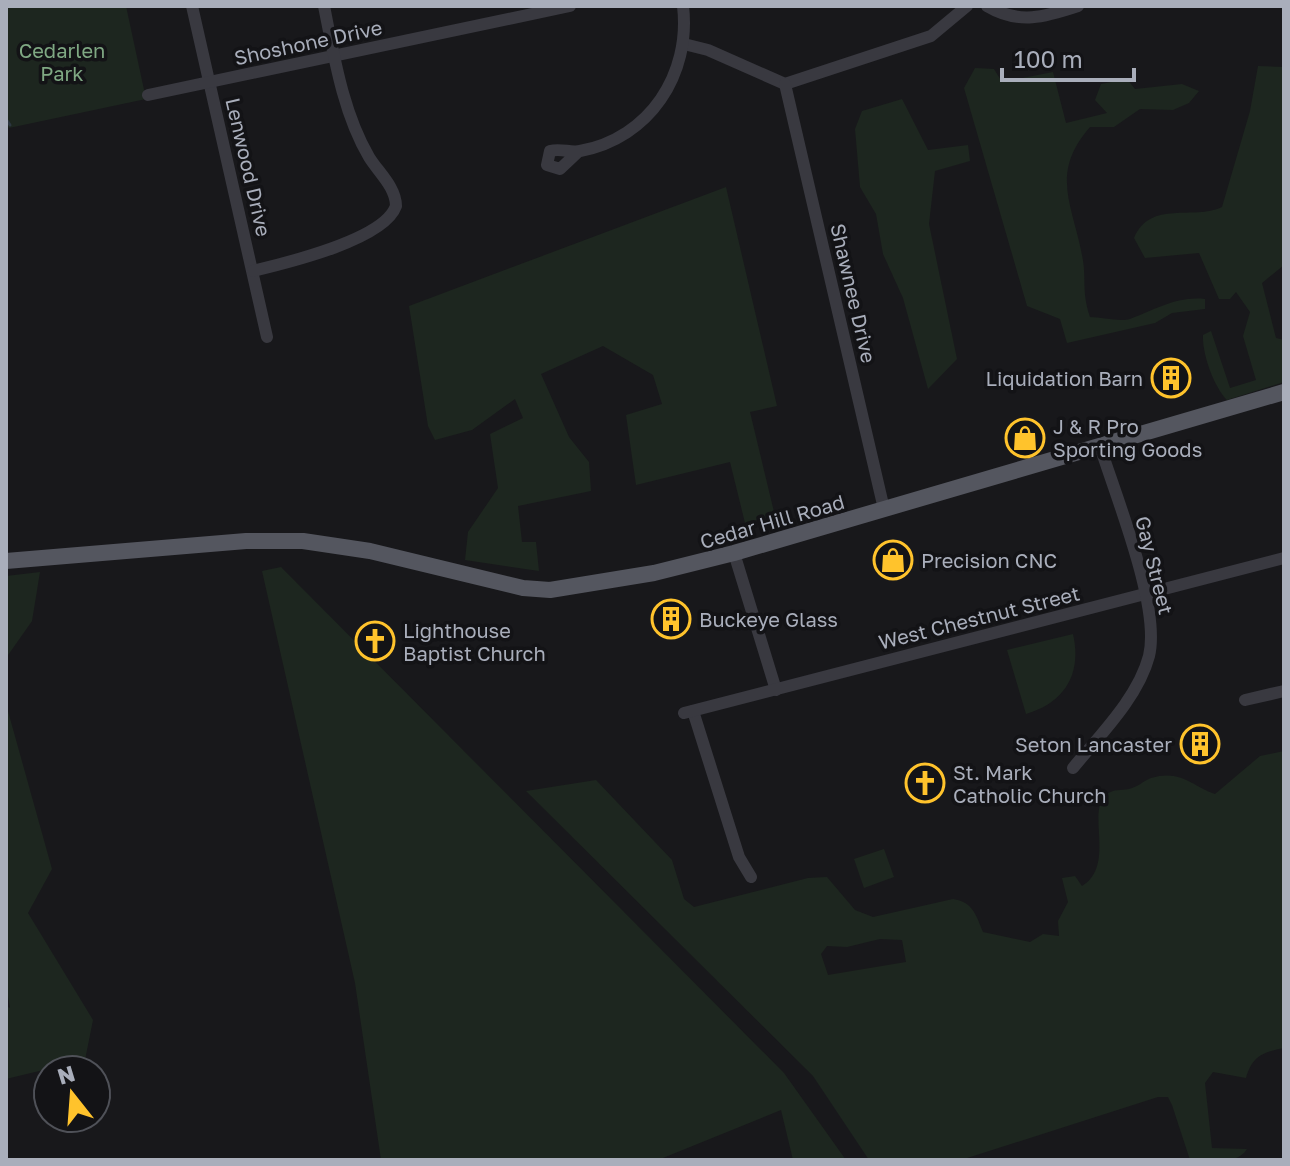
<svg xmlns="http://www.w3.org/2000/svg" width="1290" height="1166" viewBox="0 0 1290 1166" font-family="'Golos Text',sans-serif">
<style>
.green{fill:#1d261f;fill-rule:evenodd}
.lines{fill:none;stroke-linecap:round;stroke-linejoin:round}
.stream{stroke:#2c3640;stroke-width:3}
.minor{stroke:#393940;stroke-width:12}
.major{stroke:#54565f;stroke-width:16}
.labels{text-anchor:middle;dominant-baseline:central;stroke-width:7;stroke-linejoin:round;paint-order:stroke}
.street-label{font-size:20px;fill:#a9aebb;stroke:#131316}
.park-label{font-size:20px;fill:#7fa883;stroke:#131316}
.poi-label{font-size:20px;fill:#a9aebb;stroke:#131316;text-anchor:start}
</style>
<rect width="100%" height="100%" fill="#18181b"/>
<g class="green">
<polygon points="6,6 126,6 146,99 9,128 6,123"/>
<path d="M1258,66L1284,67V265L1262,283L1276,338L1284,340V382L1227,400C1214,387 1202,354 1203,335L1211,331L1230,388L1256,380L1243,336L1250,312L1236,292L1230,299H1219L1199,253L1145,258L1134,238C1151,199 1193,221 1222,207L1250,111Z"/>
<path d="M975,68L994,69L1002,82L1053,72L1066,123L1107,113L1095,100L1101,84L1127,79L1135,89L1182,84L1199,91L1189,103L1173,110L1140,109L1114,127H1090C1050,173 1072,203 1082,255C1087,279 1081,290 1090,317C1101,317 1120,322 1130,319C1155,310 1176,296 1205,299V309L1172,313L1155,323L1067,343L1060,319L1027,306L964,88Z"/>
<polygon points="902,99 928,150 968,145 970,161 935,171 929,224 957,359 928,389 903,298 883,254 876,214 860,187 855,129 862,111"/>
<polygon points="726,187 777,406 750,412 775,516 745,523 730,462 636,485 626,415 662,404 653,375 603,346 541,374 569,437 589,462 591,491 518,506 522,542 536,542 539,571 465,560 468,532 498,488 490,434 523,418 515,399 472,430 435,440 428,426 409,306"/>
<polygon points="281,567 784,1073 846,1160 793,1160 781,1110 658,1160 381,1160 355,983 262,571"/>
<polygon points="40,572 32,621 6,658 6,576"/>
<path d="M1073,634C1082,674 1065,702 1026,714L1007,650Z"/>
<polygon points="6,704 52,869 28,913 93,1020 85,1060 6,1079 6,1006 10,1008 6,985"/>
<path d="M1284,751V1048C1263,1052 1252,1056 1246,1078L1213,1072L1205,1083L1212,1148L1247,1149C1237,1166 1208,1160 1190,1160L1172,1105L1168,1097H1158L961,1160H869L813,1076L526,791L596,780L672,860L684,899L694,907L808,878L827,877L855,910L873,917L953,899C973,902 976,915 983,932L1030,942L1043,934L1059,936L1058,921L1068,902L1062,878L1075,876L1082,886C1116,865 1086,812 1106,795C1114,788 1121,791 1129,789C1138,787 1143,781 1151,778C1181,769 1192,786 1215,794L1260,756ZM880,939L902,940L906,962L828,975L821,954L827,946L847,947Z"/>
<polygon points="884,849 894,877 864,888 854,859"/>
</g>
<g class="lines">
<polyline class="stream" points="6,119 10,125"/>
<g class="minor">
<polyline points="192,6 267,337"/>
<path d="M987,6C1019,25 1045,17 1078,6"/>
<polyline points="684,44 708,50 785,84 931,36 967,6"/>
<polyline points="785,84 884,509"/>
<polyline points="148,95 570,6"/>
<path d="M578,152L560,169L547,165L550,151C561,148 570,153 580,151C650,138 691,74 683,6"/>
<path d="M253,271C286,263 384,240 396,206C396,187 378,172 369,157C343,113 334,56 324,6"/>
<polyline points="734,553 776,690"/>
<polyline points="1245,700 1284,691"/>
<polyline points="693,711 739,857 751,877"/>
<polyline points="684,713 1284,558"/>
<path d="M1073,768C1099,736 1138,698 1149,656C1161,607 1116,497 1100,446"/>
</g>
<polyline class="major" points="6,561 246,541 303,541 370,551 523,588 550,590 654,573 734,553 1284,392"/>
</g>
<defs>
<g id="building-ring" transform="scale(2)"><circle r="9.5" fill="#131316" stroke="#ffc32c" stroke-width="1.5"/><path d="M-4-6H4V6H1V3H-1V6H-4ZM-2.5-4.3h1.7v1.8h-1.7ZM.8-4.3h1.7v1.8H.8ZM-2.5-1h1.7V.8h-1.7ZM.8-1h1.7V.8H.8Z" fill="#ffc32c"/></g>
<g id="shop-ring" transform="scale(2)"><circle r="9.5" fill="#131316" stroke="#ffc32c" stroke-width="1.5"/><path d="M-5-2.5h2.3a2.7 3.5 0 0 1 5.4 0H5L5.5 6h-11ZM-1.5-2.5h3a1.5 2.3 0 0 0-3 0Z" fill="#ffc32c"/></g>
<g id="church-ring" transform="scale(2)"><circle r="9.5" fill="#131316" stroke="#ffc32c" stroke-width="1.5"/><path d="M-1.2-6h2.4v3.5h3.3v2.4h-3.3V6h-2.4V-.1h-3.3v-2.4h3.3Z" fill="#ffc32c"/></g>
</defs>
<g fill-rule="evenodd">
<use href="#building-ring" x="1171" y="378"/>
<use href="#shop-ring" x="1025" y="438"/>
<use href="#shop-ring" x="893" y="560"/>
<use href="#building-ring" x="671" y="619"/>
<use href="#church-ring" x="375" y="641"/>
<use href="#building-ring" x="1200" y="744"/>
<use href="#church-ring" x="925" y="783"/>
</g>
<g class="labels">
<g class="street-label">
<text transform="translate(308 42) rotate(-12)">Shoshone Drive</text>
<text transform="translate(249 167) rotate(77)">Lenwood Drive</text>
<text transform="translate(854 293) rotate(77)">Shawnee Drive</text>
<text transform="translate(772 521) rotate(-16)">Cedar Hill Road</text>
<text transform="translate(1155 565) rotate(76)">Gay Street</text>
<text transform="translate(979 617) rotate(-14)">West Chestnut Street</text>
</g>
<g class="park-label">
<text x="62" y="50">Cedarlen<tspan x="62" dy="23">Park</tspan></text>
</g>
<g class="poi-label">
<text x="1143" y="378" text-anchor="end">Liquidation Barn</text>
<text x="1053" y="426">J &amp; R Pro<tspan x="1053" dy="23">Sporting Goods</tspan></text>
<text x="921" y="560">Precision CNC</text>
<text x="699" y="619">Buckeye Glass</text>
<text x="403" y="630">Lighthouse<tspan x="403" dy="23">Baptist Church</tspan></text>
<text x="1172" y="744" text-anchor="end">Seton Lancaster</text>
<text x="953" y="772">St. Mark<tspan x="953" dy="23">Catholic Church</tspan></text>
</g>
</g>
<rect width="1290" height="1166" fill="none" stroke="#a9aebb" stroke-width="16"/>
<g transform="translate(72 1094) rotate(343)"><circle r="38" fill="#131316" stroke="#4f5158" stroke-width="2"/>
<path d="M0-6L14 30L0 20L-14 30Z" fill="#ffc32c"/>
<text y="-12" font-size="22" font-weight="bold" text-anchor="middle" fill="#a9aebb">N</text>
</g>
<path d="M1002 68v12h132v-12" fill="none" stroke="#a9aebb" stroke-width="4"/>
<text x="1014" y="68" font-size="24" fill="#a9aebb" stroke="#131316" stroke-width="6" paint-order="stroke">100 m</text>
</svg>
